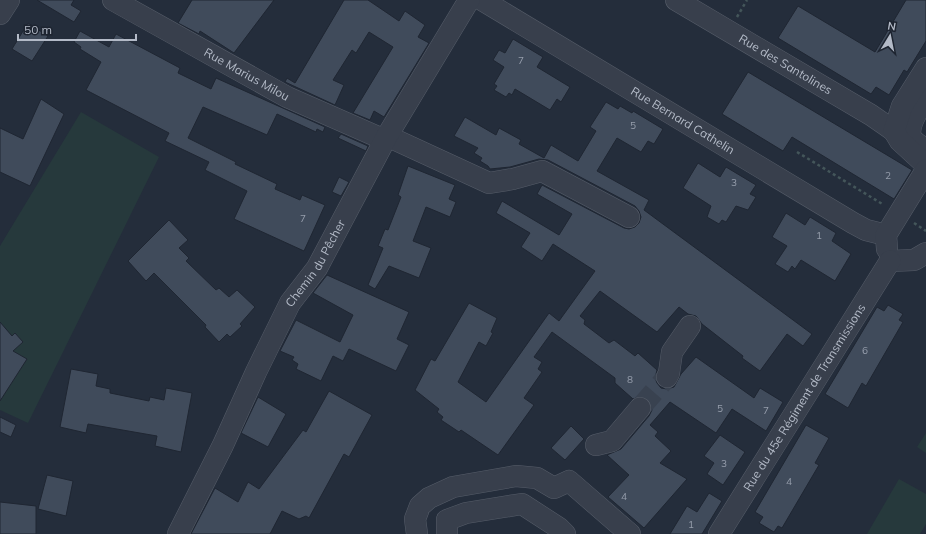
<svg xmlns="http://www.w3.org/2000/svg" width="926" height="534" viewBox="0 0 926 534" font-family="Mulish,sans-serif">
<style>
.green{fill:#26393c}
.building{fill:#404b5b;stroke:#1f2632}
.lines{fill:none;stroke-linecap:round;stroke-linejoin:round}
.minor-tunnel{stroke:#394250;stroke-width:21;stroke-dasharray:21 10;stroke-linecap:butt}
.minor-casing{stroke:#565d69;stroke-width:22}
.path{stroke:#44565a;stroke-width:2.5;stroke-dasharray:3 3;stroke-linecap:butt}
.minor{stroke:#383f4c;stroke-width:21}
.labels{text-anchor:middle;stroke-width:3;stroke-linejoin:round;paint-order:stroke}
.number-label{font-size:10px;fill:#969eac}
.street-label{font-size:12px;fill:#b3bac7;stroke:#1d2430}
</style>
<rect width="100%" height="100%" fill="#242d3b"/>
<path class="green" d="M81,112L159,157L28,423L0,410V246Z
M926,433V453L917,447Z
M899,479L926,494V524L920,534H867Z"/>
<path class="building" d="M37,0H74L71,5L81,11L74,22Z
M192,0H274L234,53L200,31L199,34L178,23Z
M344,0H368L399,21L405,11L425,25L418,37L429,43L384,117L374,111L370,120L353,113L393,47L369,32L356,53L352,50L333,80L344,85L335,105L285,82L287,78L295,83Z
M906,0H926V41L907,72L904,70L889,95L876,87L871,94L778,38L798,6L875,52Z
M28,23L48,36L32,61L12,49Z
M80,31L109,47L116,34L180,68L178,73L211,89L216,78L325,127L323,132L317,129L316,132L277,114L267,135L203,107L188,138L236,162L235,164L277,184L275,189L300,200L302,195L325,205L304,251L234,219L247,191L205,170L209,162L165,141L169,133L86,90L101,62L80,49L81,47L74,42Z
M513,39L543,57L537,67L570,87L561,102L557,99L550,110L515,89L512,95L509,93L506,97L494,90L497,86L494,84L504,67L493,60L499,50L505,53Z
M748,72L912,170L894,199L792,137L783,151L722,114Z
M41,99L64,114L30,186L0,172V128L23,139Z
M606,102L618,109L620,106L632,113L633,111L663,129L654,144L648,141L641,152L617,138L597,171L649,200L644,210L812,334L803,346L787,334L760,371L742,358L743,356L702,324L696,316L688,314L679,307L657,332L600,291L580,316L585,320L584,324L609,343L614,340L635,356L638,353L657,370L655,378L657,383L661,388L667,389L674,387L681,374L696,357L754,398L760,388L783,402L766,431L732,409L716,433L670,402L650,425L658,432L655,436L671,451L660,463L687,479L644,528L608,497L629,475L607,455L621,449L649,416L652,410L651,404L648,399L643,396L633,399L615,383V378L552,332L534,357L542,362L538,369L542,372L524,398L534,405L498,455L461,430L459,432L441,420L443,417L437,412L439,409L415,390L431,359L435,361L469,303L497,318L491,332L493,333L486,346L479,342L458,382L486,402L549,313L559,321L595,271L553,244L542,261L521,247L530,233L496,213L502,201L559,235L572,214L537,194L542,185L624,228L629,229L635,227L639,223L641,217L639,211L635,206L548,160L539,159L510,167L490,169L488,166L480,161L482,158L474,153L478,148L454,136L465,117L496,135L499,128L521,140L519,144L544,158L551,145L578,161L596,131L590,127Z
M341,134L368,146L366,151L338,138Z
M698,163L720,177L726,167L756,185L750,194L756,197L748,210L736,206L726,222L722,220L719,224L707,217L711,206L683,188Z
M408,166L455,185L449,199L456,202L450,217L426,207L413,241L431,248L419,278L389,266L375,289L368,285L383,248L378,246L385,229L388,230L401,197L398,195Z
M339,177L349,182L341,196L332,192Z
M786,213L805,225L810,217L836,233L832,241L851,254L835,281L801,260L795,269L792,266L788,272L775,264L787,246L772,237Z
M169,220L188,240L179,248L189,258L186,261L216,290L219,288L229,297L237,290L255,307L240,324L242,326L230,337L227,334L219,342L205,327L206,325L154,273L146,281L128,261Z
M327,275L409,312L397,339L409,345L396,371L349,349L343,361L333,356L321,381L296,369L298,364L292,360L294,357L280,351L296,320L340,342L353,315L313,293Z
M888,305L903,314L899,320L903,322L866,386L862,383L848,408L825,394L877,307L884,311Z
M0,322L12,336L15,333L23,342L13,351L27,359L0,401Z
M71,369L98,374L96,386L110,389V393L149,401L150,397L164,400L166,388L192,393L181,452L155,446L157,436L88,424L86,433L60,427Z
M329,391L372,415L349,457L344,454L309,518L306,516L299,519L282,511L270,534H191L215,488L238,502L248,482L259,489L303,430L306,432Z
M258,397L286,414L268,447L241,433Z
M0,417L16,425L11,437L0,432Z
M806,425L829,438L815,463L819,465L782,528L778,526L774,532L759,523L763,517L755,512Z
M571,426L584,439L565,460L551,448Z
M720,435L745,452L723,485L707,474L714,463L704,456Z
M47,475L73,481L66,516L38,509Z
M709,493L722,501L702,534H670L687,506L697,512Z
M0,502L36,506V534H0Z"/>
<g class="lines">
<path class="minor-tunnel" d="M640,408L667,377"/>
<defs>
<g id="minor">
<path id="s1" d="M113,0L287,97L385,140"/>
<path id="s2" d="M482,0L853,223L866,230L886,235"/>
<path id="s3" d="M676,0L871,115L894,131"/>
<path d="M0,14L9,0"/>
<path d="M926,98C920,107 907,125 911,137C914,143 921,146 926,149"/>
<path d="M387,136L489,183L513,179L542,171L629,217"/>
<path d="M926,170L925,164L900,141L894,131L902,106L926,68"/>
<path d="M887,249L886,235L926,170"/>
<path d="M890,261L914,260L926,253"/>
<path d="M667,377L669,373L672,352L690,326"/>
<path d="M596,445L612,441L640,408"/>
<path id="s4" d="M178,534L223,445L256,372L290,303L317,268L387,136L469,0"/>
<path d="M417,534L415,519L420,506L429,498L453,487L516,476L537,478L554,488L569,481L630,534"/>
<path d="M447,534V520L466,513L522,504L559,528L565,534"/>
<path id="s5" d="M719,534L890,261"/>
</g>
</defs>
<use href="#minor" class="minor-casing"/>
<path class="path" d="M737,17L747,0
M797,152L884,205
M914,223L926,231"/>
<use href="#minor" class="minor"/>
</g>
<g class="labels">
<g class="number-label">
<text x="521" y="64">7</text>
<text x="633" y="129">5</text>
<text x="888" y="179">2</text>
<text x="734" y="186">3</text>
<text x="303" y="222">7</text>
<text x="819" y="239">1</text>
<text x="865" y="354">6</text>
<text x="630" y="383">8</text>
<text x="720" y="412">5</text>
<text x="766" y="414">7</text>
<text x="724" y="467">3</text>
<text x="789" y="485">4</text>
<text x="624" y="500">4</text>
<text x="691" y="528">1</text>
</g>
<g class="street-label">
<text dy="4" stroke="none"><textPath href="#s3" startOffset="127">Rue des Santolines</textPath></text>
<text dy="4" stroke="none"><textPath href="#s1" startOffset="153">Rue Marius Milou</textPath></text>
<text dy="4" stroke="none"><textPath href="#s2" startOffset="234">Rue Bernard Cathelin</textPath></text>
<text dy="4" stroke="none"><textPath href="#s4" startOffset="304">Chemin du Pêcher</textPath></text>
<text dy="4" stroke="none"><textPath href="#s5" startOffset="161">Rue du 45e Régiment de Transmissions</textPath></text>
</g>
</g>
<g transform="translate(890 36) rotate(10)" stroke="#1d2430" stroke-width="3" paint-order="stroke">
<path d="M0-3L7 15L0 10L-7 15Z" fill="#b3bac7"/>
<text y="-6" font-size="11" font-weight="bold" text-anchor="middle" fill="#b3bac7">N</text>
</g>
<path d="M18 34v6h118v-6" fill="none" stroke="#b3bac7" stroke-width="2"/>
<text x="24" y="34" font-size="12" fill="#b3bac7" stroke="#1d2430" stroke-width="3" paint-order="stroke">50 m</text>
</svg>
